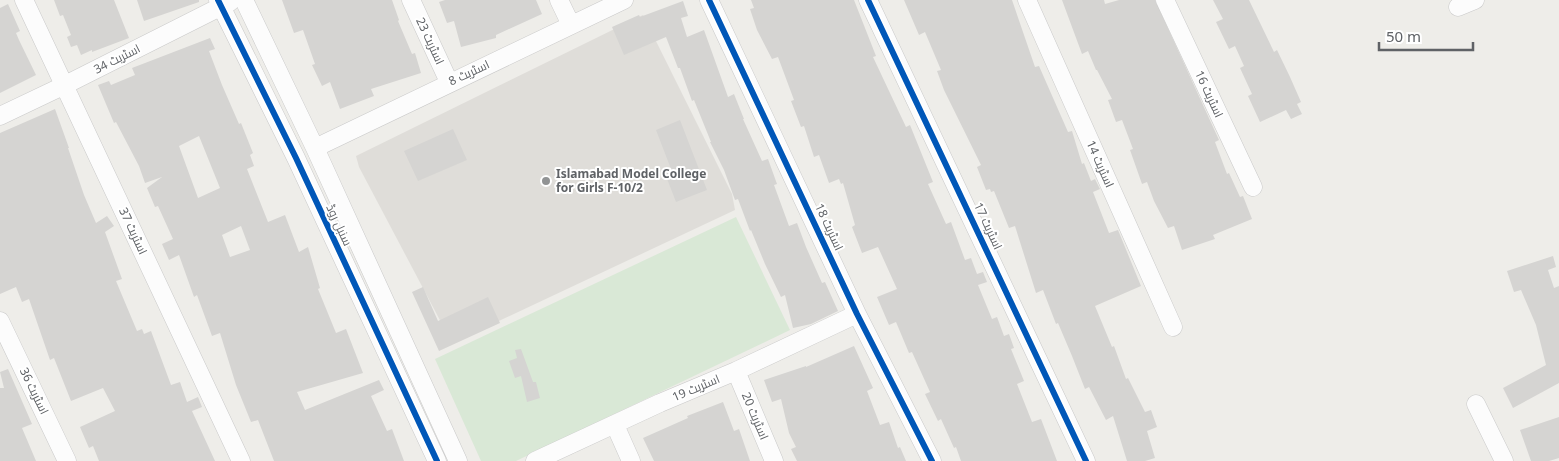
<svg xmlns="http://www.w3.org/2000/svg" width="1559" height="461" viewBox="0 0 1559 461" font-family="'Noto Sans',Cairo,sans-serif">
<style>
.education{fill:#dfddd9}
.green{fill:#d9e8d6}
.building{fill:#d5d4d2;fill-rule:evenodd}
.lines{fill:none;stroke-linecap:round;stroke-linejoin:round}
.minor-casing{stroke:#c9c9c9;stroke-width:19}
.minor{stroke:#fcfcfc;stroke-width:18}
.cycleway-casing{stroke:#fff;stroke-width:9}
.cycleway{stroke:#0057b8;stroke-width:6}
.poi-dot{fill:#919394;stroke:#fff;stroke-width:2}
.labels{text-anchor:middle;stroke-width:4;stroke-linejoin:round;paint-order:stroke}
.street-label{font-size:12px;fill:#5f6266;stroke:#fff}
.poi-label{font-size:12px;font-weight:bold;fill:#5f6266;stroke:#fff;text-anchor:start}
</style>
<rect width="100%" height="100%" fill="#eeede9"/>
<path class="education" d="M643,15L732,194L735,210L452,343L359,167L356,156Z"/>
<path class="green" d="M736,217L790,330L516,461H481L435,359Z"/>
<path class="building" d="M54,0H114L129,38L92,52V50L81,55L77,45L71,47L67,37L71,35L63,15L60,16Z
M137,0H199V2L144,21Z
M282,0H392L399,20L398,21L412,54L415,53L421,73L371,89L374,96L340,109L330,82L322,86L312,65L315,64L303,30L294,33Z
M445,0H536L542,14L496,35V38L461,47L454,21L447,23L439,2Z
M751,0H854L876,56L873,57L906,127L910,125L933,182L928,184L946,224L951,222L965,260L971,258L977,274L983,272L987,282L978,285L992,319L997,317L1004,336L1009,334L1014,348L1011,349L1024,381L1017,384L1032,422L1041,419L1057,461H961L956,447L954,448L941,419L938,421L925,394L930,392L912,352L909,353L896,322L889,325L877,297L897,289L878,247L862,253L852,227L855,225L843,183L841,184L839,179L829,183L819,155L814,157L804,126L801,127L791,101L794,100L778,57L772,59L757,30L750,9L754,8Z
M904,0H1012L1035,67L1039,66L1068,132L1072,131L1082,164L1084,163L1091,181L1095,179L1100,189L1093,192L1109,233L1118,230L1141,286L1095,306L1112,347L1114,346L1126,379L1128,378L1145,412L1151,410L1157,427L1147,431L1155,458L1145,461H1127L1113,416L1106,420L1089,387L1085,389L1072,356L1058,323L1056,324L1043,290L1036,293L1015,226L1009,228L994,191L991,192L990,189L986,190L977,167L981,165L944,90L937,71L941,70L925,32L919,35Z
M1062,0H1104L1105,4L1119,0H1155L1219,140L1215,142L1227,174L1229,173L1240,197L1243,196L1252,219L1213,235L1215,239L1182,250L1174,226L1168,228L1154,201L1147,182L1142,184L1130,150L1133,149L1122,120L1116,122L1108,100L1112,99L1097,70H1096L1088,51L1082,54Z
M1213,0H1249L1274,52L1277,50L1290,77L1301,102L1297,104L1302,114L1291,119L1286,110L1260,122L1248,96L1252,94L1240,68L1244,66L1235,46L1229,49L1216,22L1223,19Z
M683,1L688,16L681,18L687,37L704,30L728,97L734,94L744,119H743L762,161L768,159L777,184L774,185L789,226L797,223L806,247L822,283L825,282L838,311L811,324L793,328L785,295L781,297L765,264L751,230L750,231L738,199L735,200L724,170L710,142H711L694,100L692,101L680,68H678L666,37L624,55L612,27L639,15L640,17Z
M8,4L20,31L16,33L19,40L36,75L0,93V8Z
M210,38L215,49L209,51L222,85L239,124L241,123L253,153L250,155L254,166L247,169L268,222L285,215L299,252L308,247L320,288L318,289L336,333L346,329L363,373L297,392L305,410L379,380L384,390L371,396L387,431L392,429L404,461H274L258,420L251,422L236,385L220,333L212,336L197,295L194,297L179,255L169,260L162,244L173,239L158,206L155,207L147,188L162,177L145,183L139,166L116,122L114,123L98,85L109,81L111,85L135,75L132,68ZM199,136L220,188L198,198L179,146ZM241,226L250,250L230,257L222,235Z
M55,109L69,148H68L84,195L96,223L107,216L114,226L105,232L122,279L116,281L137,331L142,329L144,334L151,331L171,385L180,382L187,402L198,397L202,407L192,411L215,461H99L93,446L89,448L80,427L115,411L103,388L71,401L54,358L50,360L29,299L22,302L16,287L0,294V133Z
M680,120L707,190L676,202L664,171L671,169L656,130Z
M453,129L467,160L418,181L404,151Z
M1553,256L1556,267L1548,270L1554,288L1559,286V383L1513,408L1503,388L1546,365L1536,325L1521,290L1514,292L1507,271Z
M423,287L438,321L488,297L500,323L439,351L412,292Z
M854,346L873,388L867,391L880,425L889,422L898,448L900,447L906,461H797L791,449L796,447L789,433L781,399L772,402L764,380L806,366V367Z
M521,349L533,382H536L540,398L527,402L521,376L515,378L509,361L517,358L515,350Z
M8,369L32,424L22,428L36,461H0V388H4L0,372Z
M723,402L734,431L739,429L750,461H654L643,438L688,418L687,416Z
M1559,417V458L1549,461H1531L1520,430Z"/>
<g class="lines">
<defs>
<path id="minor" d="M24,0L241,461
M218,0L296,158L437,461
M244,0L315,148L458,461
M411,0L449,82
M559,0L571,25
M709,0L857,314L932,461
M868,0L1086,461
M1027,0L1173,327
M1165,0L1253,187
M1458,7L1475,0
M0,116L65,85L230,2
M315,148L624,0
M0,321L67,461
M736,371L774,461
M1476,404L1504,461
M615,425L631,461
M535,461L660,403L736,371L857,314"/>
</defs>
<use href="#minor" class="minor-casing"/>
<use href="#minor" class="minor"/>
<defs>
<path id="cycleway" d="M218,0L296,158L437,461
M709,0L857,314L932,461
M868,0L1086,461"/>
</defs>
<use href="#cycleway" class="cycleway-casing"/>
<use href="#cycleway" class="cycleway"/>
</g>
<circle class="poi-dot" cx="546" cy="181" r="5"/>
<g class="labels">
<g class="street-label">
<text transform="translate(430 41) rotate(65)" y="4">اسٹریٹ 23</text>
<text transform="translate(117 59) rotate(-27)" y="4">اسٹریٹ 34</text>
<text transform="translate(469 73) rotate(-25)" y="4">اسٹریٹ 8</text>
<text transform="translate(1209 94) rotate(65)" y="4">اسٹریٹ 16</text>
<text transform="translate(1100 164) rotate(66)" y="4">اسٹریٹ 14</text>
<text transform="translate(339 225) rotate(65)" y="4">سنبل روڈ</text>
<text transform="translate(988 226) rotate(65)" y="4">اسٹریٹ 17</text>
<text transform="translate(829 227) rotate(65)" y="4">اسٹریٹ 18</text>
<text transform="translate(133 231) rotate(65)" y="4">اسٹریٹ 37</text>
<text transform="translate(696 388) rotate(-23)" y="4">اسٹریٹ 19</text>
<text transform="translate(34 391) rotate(64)" y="4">اسٹریٹ 36</text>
<text transform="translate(755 416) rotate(67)" y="4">اسٹریٹ 20</text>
</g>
<g class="poi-label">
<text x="556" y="178">Islamabad Model College<tspan x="556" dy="14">for Girls F-10/2</tspan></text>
</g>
</g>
<path d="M1379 42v8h94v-8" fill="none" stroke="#5f6266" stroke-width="2.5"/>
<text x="1386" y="42" font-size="15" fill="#5f6266" stroke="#ffffff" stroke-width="4" paint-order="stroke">50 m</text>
</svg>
